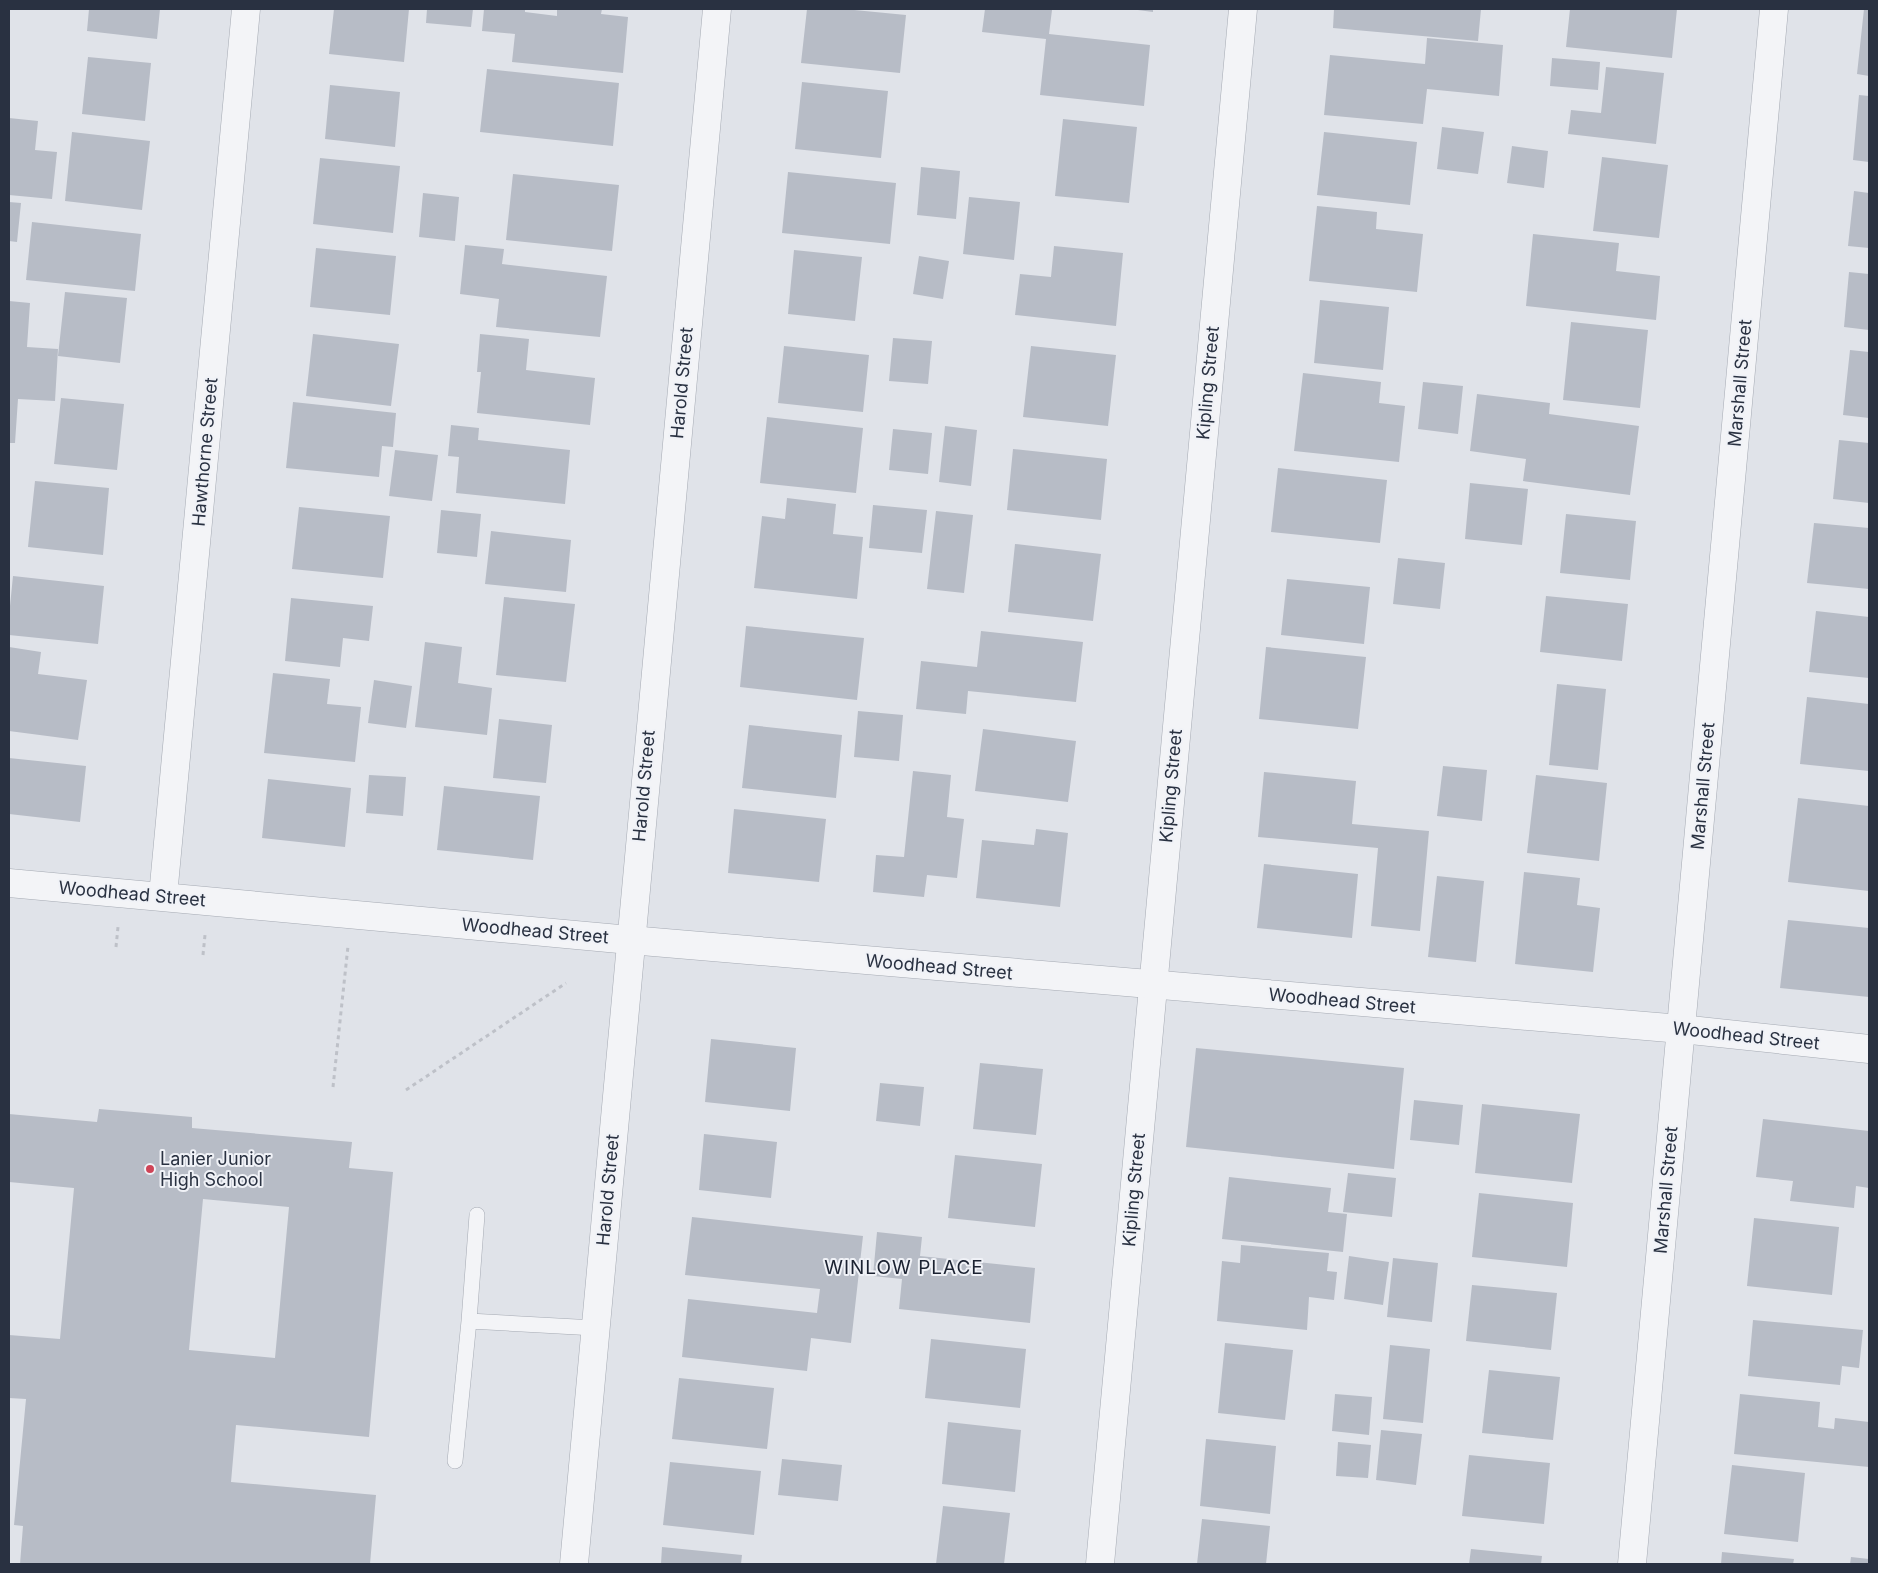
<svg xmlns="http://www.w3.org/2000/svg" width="1878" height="1573" viewBox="0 0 1878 1573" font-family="Inter,sans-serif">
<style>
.building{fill:#b7bcc6;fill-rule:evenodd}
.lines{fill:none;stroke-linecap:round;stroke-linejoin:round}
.service-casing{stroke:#a5aab3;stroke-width:16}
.minor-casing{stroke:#a5aab3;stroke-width:29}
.tertiary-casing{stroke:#a5aab3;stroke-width:29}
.path{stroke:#bec1c8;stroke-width:3;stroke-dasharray:4 4;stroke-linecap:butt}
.service{stroke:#f3f4f7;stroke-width:15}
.minor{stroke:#f3f4f7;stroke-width:28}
.tertiary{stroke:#f3f4f7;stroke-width:28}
.poi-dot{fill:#cf4457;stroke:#f0f2f7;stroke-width:2}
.labels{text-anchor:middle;stroke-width:4;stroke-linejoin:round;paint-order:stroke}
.street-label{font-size:18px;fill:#293141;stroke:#f0f2f7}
.poi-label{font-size:18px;fill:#293141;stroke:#f0f2f7;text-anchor:start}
.neighbourhood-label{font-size:19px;letter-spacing:1px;fill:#1b2231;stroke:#f0f2f7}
</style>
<rect width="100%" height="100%" fill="#e0e3e9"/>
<path class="building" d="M89,9H160L157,39L87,31Z
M334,9H409L404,62L329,54Z
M427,9H473L471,27L426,23Z
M484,9H525V12L557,16V9H602L601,14L628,17L623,73L512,62L515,34L482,31Z
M807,9H844L906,15L900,73L801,63Z
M985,9L1052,10L1049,34L1150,45L1144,106L1040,95L1046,39L982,32Z
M1130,9H1153V12Z
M1334,9H1481L1478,41L1333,28Z
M1570,9H1677L1672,58L1566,47Z
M1864,9H1869V76L1857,74Z
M1427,38L1503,45L1499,96L1427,89L1423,124L1324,115L1330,55L1425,64Z
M88,57L151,63L145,121L82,114Z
M1552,58L1600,62L1598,90L1550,86Z
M1606,67L1664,73L1656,144L1568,134L1571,110L1601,113Z
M487,69L619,83L613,146L480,132Z
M802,82L888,91L881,158L795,149Z
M330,85L400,92L395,147L325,139Z
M1859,95L1869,96V162L1853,160Z
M9,118L38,121L35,150L57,152L52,199L9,195Z
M1063,119L1137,127L1129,203L1055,196Z
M1442,127L1484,132L1478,174L1437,169Z
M72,132L150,141L142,210L65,201Z
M1324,132L1417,142L1410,205L1317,195Z
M1512,146L1548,151L1544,188L1507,183Z
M1602,157L1668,165L1659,238L1593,231Z
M320,158L400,166L393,233L313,224Z
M921,167L960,171L956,219L917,215Z
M788,172L896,183L890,244L782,233Z
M513,174L619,185L612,251L506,240Z
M1854,191L1869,193V248L1848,246Z
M423,193L459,197L455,241L419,237Z
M969,197L1020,202L1014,260L963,254Z
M9,202L21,203L17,242L9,241Z
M1317,206L1377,212L1376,229L1423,234L1417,292L1309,281Z
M32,222L141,234L135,291L26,280Z
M1533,234L1619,243L1616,271L1660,276L1656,320L1526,306Z
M465,245L504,249L502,264L607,276L600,337L496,327L499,299L460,294Z
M1054,246L1123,253L1116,326L1015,315L1020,274L1051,277Z
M316,248L396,256L390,315L310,307Z
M794,250L862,257L855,321L788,314Z
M919,256L949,261L943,299L913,294Z
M1849,272L1869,274V330L1844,327Z
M65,292L127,298L120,363L58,356Z
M1320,300L1389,307L1383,370L1314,363Z
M9,301L30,303L27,347L58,349L55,401L18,399L15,443H9Z
M1571,322L1648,330L1640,408L1563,400Z
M313,334L399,344L391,406L306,396Z
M480,334L529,339L526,370L595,378L590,425L477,413L481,372H477Z
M893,338L932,341L928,384L889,381Z
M784,346L869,355L863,412L778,403Z
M1031,346L1116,355L1108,426L1023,417Z
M1850,350L1869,352V418L1843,415Z
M1303,373L1381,382L1379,403L1405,406L1399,462L1294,451Z
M1423,382L1463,386L1458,434L1418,429Z
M1477,394L1550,403L1549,414L1639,426L1630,495L1523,481L1526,459L1470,451Z
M61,398L124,404L117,470L54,464Z
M293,402L396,413L393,447L382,446L379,477L286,468Z
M767,417L863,428L856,493L760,483Z
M451,425L479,428L478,440L570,450L565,504L456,493L459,457L448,456Z
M945,426L977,430L971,486L939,482Z
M893,429L932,433L928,474L889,470Z
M1839,440L1869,443V503L1833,499Z
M1013,449L1107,459L1101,520L1007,510Z
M395,450L438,455L432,501L389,496Z
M1278,468L1387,480L1380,543L1271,532Z
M35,481L109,488L103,555L28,547Z
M1470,483L1528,489L1522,545L1465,539Z
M787,498L836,504L833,534L863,537L857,599L754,588L762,516L785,519Z
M873,505L927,510L922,553L869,548Z
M299,507L390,516L383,578L292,569Z
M441,510L481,514L477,557L437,553Z
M936,511L973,515L964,593L927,589Z
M1566,514L1636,521L1630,580L1560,573Z
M1814,523L1869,528V589L1807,583Z
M491,531L571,540L566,592L485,584Z
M1015,544L1101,554L1093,621L1008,612Z
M1398,558L1445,563L1440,609L1393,604Z
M13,576L104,586L98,644L9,635V606H10Z
M1287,579L1370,587L1364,644L1281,635Z
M1546,596L1628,604L1622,661L1540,652Z
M504,597L575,604L566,682L496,675Z
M291,598L373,606L369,641L343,638L340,667L285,661Z
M1816,611L1869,617V678L1809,672Z
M746,626L864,638L857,700L740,687Z
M981,631L1083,642L1076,702L968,691L966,714L916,709L921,661L977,667Z
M425,642L462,647L458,683L492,688L487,735L415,727Z
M9,647L41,652L38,674L87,680L78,740L9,731Z
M1266,647L1366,657L1358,729L1259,719Z
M273,673L330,679L327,704L361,707L355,762L264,753Z
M374,680L412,686L406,728L368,723Z
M1557,684L1606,689L1598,770L1549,765Z
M1807,697L1869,704V771L1800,764Z
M858,711L903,715L899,761L854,757Z
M499,719L552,725L546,783L493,778Z
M749,725L842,735L836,798L742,788Z
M983,729L1076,741L1068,802L975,791Z
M9,758L86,766L80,822L9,814Z
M1443,766L1487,770L1482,821L1437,816Z
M913,771L951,775L947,817L964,819L957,878L927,875L924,897L873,892L876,855L904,857Z
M1264,772L1356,781L1352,824L1429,831L1420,931L1371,926L1378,848L1258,837Z
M369,775L406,777L403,816L366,813Z
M1536,775L1607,783L1599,861L1527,853Z
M268,779L351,788L345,847L262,838Z
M444,786L540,796L533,860L437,850Z
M1798,798L1869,806V891L1788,882Z
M734,809L826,819L819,882L728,873Z
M1036,829L1068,833L1060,907L976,898L982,840L1034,845Z
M1264,864L1358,874L1352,938L1257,928Z
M1524,872L1580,878L1577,905L1600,908L1593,972L1515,964Z
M1437,876L1484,881L1476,962L1428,957Z
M1788,920L1869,928V997L1780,988Z
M711,1039L796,1048L790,1111L705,1102Z
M1196,1048L1404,1068L1394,1169L1186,1147Z
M980,1063L1043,1069L1036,1135L973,1129Z
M880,1083L924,1087L920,1126L876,1121Z
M1414,1100L1463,1105L1459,1145L1410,1140Z
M1482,1104L1580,1114L1572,1183L1475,1173Z
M99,1109L192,1117V1128L352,1142L349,1168L393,1172L369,1437L236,1425L231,1482L376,1495L370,1564H20L23,1526L14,1525L26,1399L9,1398V1335L60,1339L74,1188L9,1182V1114L97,1122ZM203,1199L289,1207L275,1358L189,1350Z
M1763,1119L1869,1131V1188L1856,1186L1854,1208L1790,1201L1793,1181L1756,1177Z
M704,1134L777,1142L771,1198L699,1190Z
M955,1155L1042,1164L1035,1227L948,1218Z
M1348,1173L1396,1178L1392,1217L1343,1212Z
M1229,1177L1331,1188L1328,1212L1347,1214L1343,1252L1222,1239Z
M1479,1193L1573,1203L1567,1267L1472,1257Z
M692,1217L863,1236L851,1343L811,1338L807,1371L682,1357L688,1299L817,1313L820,1289L685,1275Z
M1754,1218L1839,1227L1832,1295L1747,1286Z
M877,1232L922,1237L920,1256L1035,1268L1030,1323L899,1309L902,1279L873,1276Z
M1241,1245L1329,1253L1327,1271L1337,1272L1334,1300L1309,1297L1307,1330L1217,1321L1222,1261L1240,1263Z
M1349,1256L1389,1262L1383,1305L1344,1299Z
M1393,1258L1438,1263L1432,1322L1387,1317Z
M1472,1285L1557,1293L1551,1350L1466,1341Z
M1753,1320L1863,1330L1859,1368L1842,1366L1840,1385L1748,1376Z
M931,1339L1026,1349L1020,1408L925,1398Z
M1225,1343L1293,1350L1285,1420L1218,1413Z
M1390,1345L1430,1349L1423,1423L1383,1419Z
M1489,1370L1560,1377L1553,1440L1482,1433Z
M679,1378L774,1388L767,1449L672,1439Z
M1335,1394L1372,1397L1369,1435L1332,1431Z
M1740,1394L1820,1402L1818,1427L1834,1429L1835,1418L1869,1422V1467L1734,1454Z
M948,1422L1021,1430L1015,1492L942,1484Z
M1381,1430L1422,1434L1416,1485L1376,1480Z
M1206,1439L1276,1446L1270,1514L1200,1506Z
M1338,1442L1371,1445L1368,1478L1336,1476Z
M1469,1455L1550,1463L1544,1524L1462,1516Z
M782,1459L842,1465L838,1501L778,1495Z
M670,1462L761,1471L754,1535L663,1525Z
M1732,1465L1805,1473L1798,1542L1724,1534Z
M943,1506L1010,1513L1004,1564H936Z
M1202,1519L1270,1526L1266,1564H1197Z
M662,1547L742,1555L741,1564H661Z
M1471,1549L1542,1556L1541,1564H1469Z
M1722,1552L1794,1559L1793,1564H1721Z
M1851,1557L1869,1559V1564H1850Z"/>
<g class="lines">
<defs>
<path id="service" d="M477,1215L469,1321L595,1328
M455,1461L469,1321"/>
<path id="minor" d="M163,896L246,9
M574,1564L717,9
M1100,1564L1243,9
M1632,1564L1774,9"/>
<path id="tertiary" d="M9,883L630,940L1681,1029L1869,1049"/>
</defs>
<use href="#service" class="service-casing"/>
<use href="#minor" class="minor-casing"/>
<use href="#tertiary" class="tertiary-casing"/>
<path class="path" d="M116,947L118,927
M203,955L205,935
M333,1087L348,946
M406,1090L566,983"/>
<use href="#service" class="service"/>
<use href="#minor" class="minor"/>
<use href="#tertiary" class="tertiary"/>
</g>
<circle class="poi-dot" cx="150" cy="1169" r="5"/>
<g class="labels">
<g class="street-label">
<text transform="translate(682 383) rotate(-85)" y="6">Harold Street</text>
<text transform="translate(1208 383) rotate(-85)" y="6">Kipling Street</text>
<text transform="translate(1740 383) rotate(-85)" y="6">Marshall Street</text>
<text transform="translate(205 452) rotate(-85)" y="6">Hawthorne Street</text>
<text transform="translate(644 786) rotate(-85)" y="6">Harold Street</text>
<text transform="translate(1171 786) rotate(-85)" y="6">Kipling Street</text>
<text transform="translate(1703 786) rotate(-85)" y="6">Marshall Street</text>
<text transform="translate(132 894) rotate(5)" y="6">Woodhead Street</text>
<text transform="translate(535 931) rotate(5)" y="6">Woodhead Street</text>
<text transform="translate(939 967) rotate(5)" y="6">Woodhead Street</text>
<text transform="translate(1342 1001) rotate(5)" y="6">Woodhead Street</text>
<text transform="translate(1746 1036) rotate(6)" y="6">Woodhead Street</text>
<text transform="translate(608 1190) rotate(-85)" y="6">Harold Street</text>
<text transform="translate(1134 1190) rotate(-85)" y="6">Kipling Street</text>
<text transform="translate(1666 1190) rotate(-85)" y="6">Marshall Street</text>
</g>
<g class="poi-label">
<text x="160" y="1165">Lanier Junior<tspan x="160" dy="21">High School</tspan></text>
</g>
<g class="neighbourhood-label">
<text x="904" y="1274">WINLOW PLACE</text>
</g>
</g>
<rect width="1878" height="1573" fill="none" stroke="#293141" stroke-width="20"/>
</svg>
